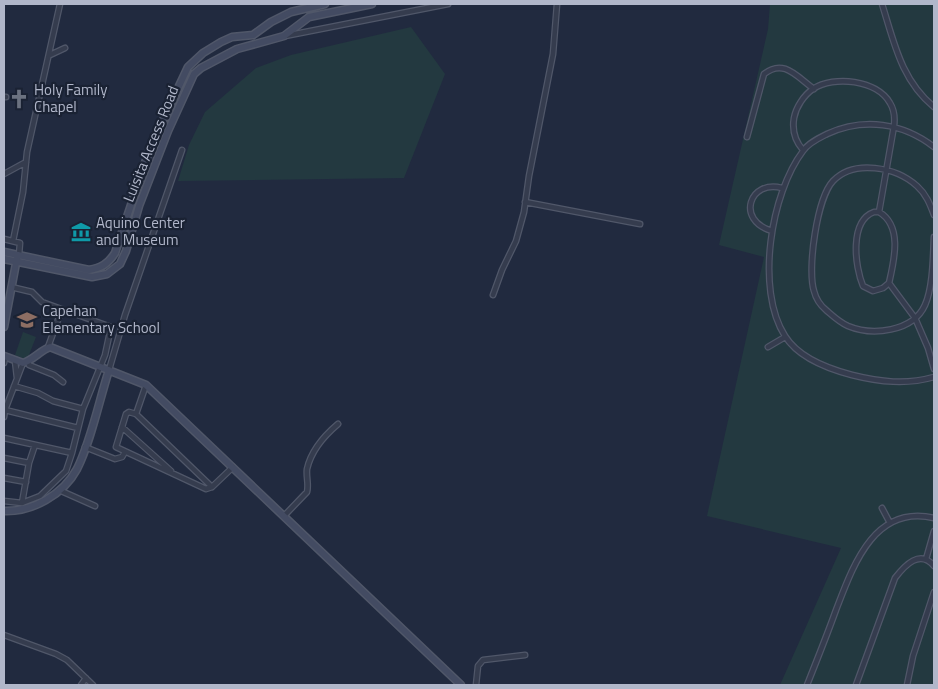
<svg xmlns="http://www.w3.org/2000/svg" width="938" height="689" viewBox="0 0 938 689" font-family="'Titillium Web',sans-serif">
<style>
.green{fill:#233940}
.lines{fill:none;stroke-linecap:round;stroke-linejoin:round}
.street-casing{stroke:#505769;stroke-width:7}
.secondary-casing{stroke:#505769;stroke-width:9}
.street{stroke:#353c4e;stroke-width:4.5}
.secondary{stroke:#434b62;stroke-width:6}
.labels{text-anchor:middle;stroke-width:4.5;stroke-linejoin:round;paint-order:stroke}
.poi-label{font-size:15px;fill:#b1b7ca;stroke:#1a2233;text-anchor:start}
.street-label{font-size:15px;fill:#b1b7ca;stroke:#1a2233}
</style>
<rect width="100%" height="100%" fill="#212a3f"/>
<path class="green" d="M770,4H934V685H780L841,548L707,516L764,257L719,245L768,29Z
M411,27L445,74L404,178L178,181L189,145L205,112L256,68L291,55Z
M23,332L36,337L27,360L15,355Z"/>
<g class="lines">
<defs>
<path id="street" d="M882,4C894,42 901,80 934,107
M285,36L448,4
M50,55L65,48
M4,97H6
M747,137L764,74C784,58 797,77 814,89
M934,147C903,123 864,117 827,134C819,138 808,143 803,151C771,193 755,289 785,336C798,357 829,369 852,375C880,382 906,385 934,377
M803,150C795,141 792,130 794,118C796,107 804,95 813,89C834,75 877,80 890,103C895,111 895,118 894,126L879,212
M4,174L26,162
M525,202L640,224
M874,212H879C903,226 894,261 889,283L883,288L873,291L863,286C855,267 849,221 874,212Z
M934,215C930,204 926,194 917,186C896,167 854,159 833,181C817,198 807,269 814,291C816,299 820,305 826,310C833,316 839,322 848,326C872,336 913,332 925,305C933,287 933,257 934,237
M772,231C735,220 750,179 782,188
M4,239L20,243L19,255
M13,241L23,192L27,152L60,4
M889,283L915,318L928,348L934,369
M11,287L32,292L42,302L111,327L105,355L83,409L72,453
M493,295L502,270L516,241L524,212L529,176L553,54L557,4
M48,347L62,309
M768,347L785,337
M15,361L17,378
M28,361L29,365L54,375L63,382
M4,363L5,357
M109,370L125,315L182,150
M14,386L38,393L53,401L83,409
M5,410L23,363
M136,414L146,385
M4,417L5,410L78,428
M122,427L171,471
M4,438L72,453L66,471L40,496L22,503L4,501
M85,447L115,459L122,457L125,452
M4,458L29,463
M4,478L26,482
M212,487L136,414L129,412L126,414L116,447L118,448L206,489L212,487L233,467
M59,490L95,506
M22,503L29,463L35,445
M882,508L890,523
M284,516L307,492C309,484 306,477 307,469C311,451 325,435 338,424
M926,559L934,531
M4,635L56,654L67,660L93,685
M81,685L86,678
M476,685L478,666L483,660L525,655
M807,685C817,660 827,635 836,610C853,566 874,504 934,518
M856,685L895,578C905,565 920,549 934,566
M907,685L913,656L934,592"/>
<path id="secondary" d="M4,252L89,270C101,268 108,264 115,253L150,148L188,67L203,53L221,42L232,37L253,35L271,22L291,12L325,4
M4,259L92,277L107,274L120,264L126,251L139,206L168,131L194,74L201,68L237,49L284,36L309,17L372,4
M4,327L17,258
M4,356L23,363C33,360 41,350 50,347L146,385L461,685
M4,511C32,512 63,495 77,469C91,441 99,401 109,370"/>
</defs>
<use href="#street" class="street-casing"/>
<use href="#secondary" class="secondary-casing"/>
<use href="#street" class="street"/>
<use href="#secondary" class="secondary"/>
</g>
<defs>
<symbol id="church-bare" viewBox="-9 -9 18 18"><path d="M-1.2-6h2.4v3.5h3.3v2.4h-3.3V6h-2.4V-.1h-3.3v-2.4h3.3Z" fill="#6b7280" stroke="#1a2233" stroke-width="2.5" paint-order="stroke"/></symbol>
<symbol id="museum-bare" viewBox="-9 -9 18 18"><path d="M0-6L6-3V-2H-6V-3ZM-5-1h2V3h-2ZM-1-1h2V3h-2ZM3-1h2V3H3ZM-6 4H6V6H-6Z" fill="#0f9aa8" stroke="#1a2233" stroke-width="2.5" paint-order="stroke"/></symbol>
<symbol id="school-bare" viewBox="-9 -9 18 18"><path d="M0-5L7-2L0 1L-7-2ZM-4 1L0 2.5L4 1V4Q0 6-4 4Z" fill="#8d6e63" stroke="#1a2233" stroke-width="2.5" paint-order="stroke"/></symbol>
</defs>
<g fill-rule="evenodd">
<use href="#church-bare" x="5" y="85" width="28" height="28"/>
<use href="#museum-bare" x="67" y="218" width="28" height="28"/>
<use href="#school-bare" x="13" y="306" width="28" height="28"/>
</g>
<g class="labels">
<g class="poi-label">
<text x="34" y="95">Holy Family<tspan x="34" dy="17">Chapel</tspan></text>
<text x="96" y="228">Aquino Center<tspan x="96" dy="17">and Museum</tspan></text>
<text x="42" y="316">Capehan<tspan x="42" dy="17">Elementary School</tspan></text>
</g>
<g class="street-label">
<text transform="translate(151 144) rotate(-68)" y="5">Luisita Access Road</text>
</g>
</g>
<rect width="938" height="689" fill="none" stroke="#b1b7ca" stroke-width="10"/>
</svg>
